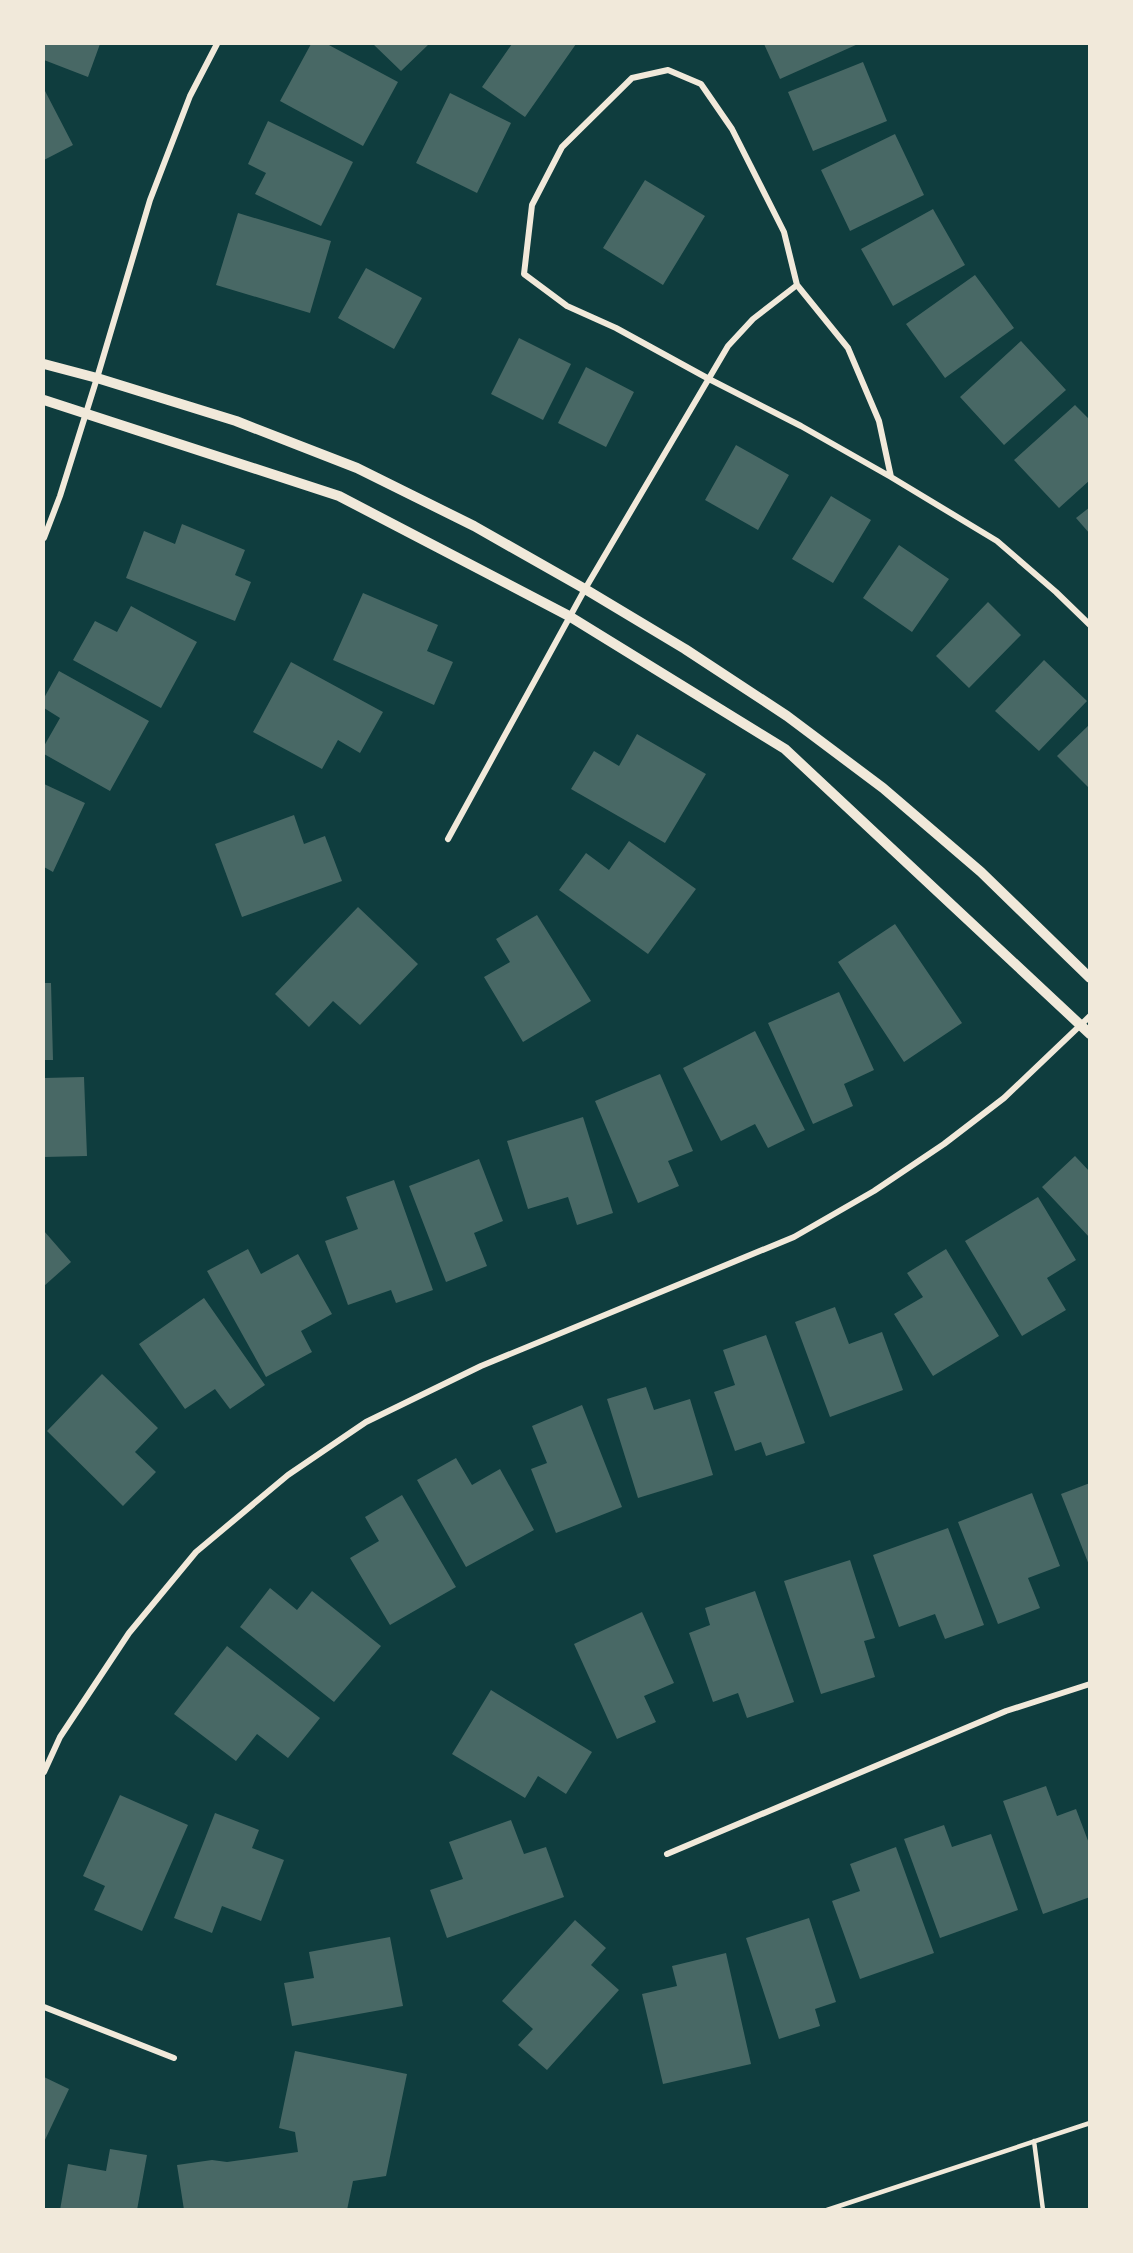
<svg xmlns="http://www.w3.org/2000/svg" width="1133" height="2253" viewBox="0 0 1133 2253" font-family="'Titillium Web',sans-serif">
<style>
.building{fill:#486865}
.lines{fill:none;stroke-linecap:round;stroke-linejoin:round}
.service{stroke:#f1e9da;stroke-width:4.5}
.minor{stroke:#f1e9da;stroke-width:6}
.tertiary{stroke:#f1e9da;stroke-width:10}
</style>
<rect width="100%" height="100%" fill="#0f3d3e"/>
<path class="building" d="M44,44H100L88,77L44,60Z
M311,44H327L398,82L363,146L280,101Z
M373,44H429L401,71Z
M512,44H576L525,117L482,87Z
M764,44H858L780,79Z
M863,62L887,121L813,151L788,92Z
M44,89L73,145L44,160Z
M450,93L511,123L477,193L416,163Z
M268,121L353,162L321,226L255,194L266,173L248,164Z
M895,134L924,195L850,231L821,170Z
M645,180L705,216L663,285L603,248Z
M933,209L965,265L893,306L861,249Z
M238,213L331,241L310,313L216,285Z
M366,268L422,298L394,349L338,318Z
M975,275L1014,328L945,378L906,324Z
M519,338L571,364L543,420L491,394Z
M1021,341L1066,390L1004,445L960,397Z
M586,367L634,392L606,447L558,423Z
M1075,405L1090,420V480L1059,508L1014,460Z
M736,445L789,475L758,530L705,500Z
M831,496L871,520L833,583L792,559Z
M1090,507V534L1076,518Z
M182,524L245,550L235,575L251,582L235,621L126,578L144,531L175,544Z
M899,545L949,579L912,632L863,598Z
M363,593L438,625L427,651L453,662L434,705L333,660Z
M988,602L1021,635L969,688L936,656Z
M131,606L197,642L161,708L73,660L95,621L117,632Z
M1044,660L1087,701L1039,751L995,711Z
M291,662L383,712L360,753L338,740L322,769L253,732Z
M59,671L149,721L110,791L44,754V746L60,718L44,708V698Z
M1090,724V789L1057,756Z
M637,734L706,774L665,843L571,789L594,751L619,766Z
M44,784L85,803L53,872L44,867Z
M294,815L304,844L325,836L342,881L242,917L215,844Z
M629,841L696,889L648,954L559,890L586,853L609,870Z
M358,907L418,964L360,1025L333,1001L309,1027L275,994Z
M537,915L591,1001L523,1042L484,977L510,962L496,939Z
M895,924L962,1023L904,1062L838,962Z
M44,983H51L53,1060H44Z
M839,992L874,1070L844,1084L853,1106L813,1124L768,1023Z
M755,1031L805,1130L768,1148L755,1124L721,1141L683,1068Z
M660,1074L693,1151L668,1161L679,1186L638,1203L595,1101Z
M84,1077L87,1156L44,1157V1078Z
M583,1117L613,1213L577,1225L568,1197L528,1209L507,1141Z
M1075,1156L1090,1172V1238L1042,1187Z
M479,1159L503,1221L474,1233L487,1266L446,1282L409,1186Z
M394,1180L433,1290L396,1303L391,1290L348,1305L325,1241L358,1229L346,1197Z
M1038,1197L1076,1260L1047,1278L1066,1310L1022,1336L965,1241Z
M44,1231L71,1262L44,1286Z
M248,1249L261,1274L298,1254L332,1314L301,1331L312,1352L266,1377L207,1271Z
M946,1249L999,1336L933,1376L894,1314L923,1297L907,1273Z
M204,1298L265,1385L230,1409L215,1389L185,1409L139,1344Z
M835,1307L849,1344L882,1332L903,1390L830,1417L795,1322Z
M766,1335L805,1443L766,1456L761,1442L735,1451L714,1392L735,1385L723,1350Z
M102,1374L158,1428L135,1452L156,1472L123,1506L47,1431Z
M646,1387L654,1410L690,1399L713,1475L638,1498L607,1399Z
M582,1405L622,1507L556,1533L531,1469L547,1463L532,1426Z
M456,1458L472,1485L500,1469L534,1530L466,1567L417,1480Z
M1090,1483V1565H1089L1061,1494Z
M1032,1493L1060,1566L1028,1578L1040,1608L998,1624L958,1522Z
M402,1495L456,1587L390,1625L350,1558L379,1541L365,1517Z
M948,1528L984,1625L945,1639L935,1614L899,1627L873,1555Z
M850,1560L875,1638L864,1641L875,1677L821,1694L784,1581Z
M270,1588L297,1610L312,1591L381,1646L334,1702L240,1627Z
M755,1591L794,1702L747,1718L738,1693L713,1702L689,1633L710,1625L705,1608Z
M642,1612L674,1683L644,1696L656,1722L617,1739L574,1644Z
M227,1646L320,1718L288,1758L257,1734L236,1761L174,1714Z
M491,1690L592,1752L566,1794L538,1776L525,1798L452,1754Z
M1046,1786L1057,1816L1076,1809L1090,1846V1897L1043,1914L1003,1801Z
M120,1795L188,1825L142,1931L94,1910L105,1886L83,1876Z
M215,1813L259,1830L252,1848L284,1860L261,1921L222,1906L212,1933L174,1918Z
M511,1820L524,1854L546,1847L564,1897L447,1938L430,1890L463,1879L449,1842Z
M944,1825L952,1847L991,1834L1018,1910L940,1938L904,1839Z
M896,1847L934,1953L860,1979L832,1901L860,1891L850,1864Z
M809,1918L836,2002L815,2009L820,2026L779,2039L746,1938Z
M575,1920L606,1948L591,1965L619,1990L547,2070L518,2045L533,2029L502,2001Z
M390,1937L403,2006L292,2026L284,1983L314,1978L309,1952Z
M726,1953L751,2064L663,2084L642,1994L677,1986L672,1966Z
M295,2051L407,2074L386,2176L353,2181L347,2210H184L177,2165L212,2160L227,2162L298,2152L295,2132L279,2128Z
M44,2077L69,2089L44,2142Z
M110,2149L147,2155L137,2210H60L68,2164L106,2171Z"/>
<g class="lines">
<path class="service" d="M1034,2141L1043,2210
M827,2210L1090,2123"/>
<path class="minor" d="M668,70L701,84L732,129L784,232L797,285L848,348L879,421L891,477L801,426L709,379L616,328L567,306L524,274L532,205L562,147L632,78Z
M891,477L997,541L1056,592L1090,625
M44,538L60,496L97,378L150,200L190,96L217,44
M448,839L585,589L728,346L753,319L797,285
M44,1772L60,1737L129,1633L196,1552L288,1475L366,1422L481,1366L794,1237L874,1191L944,1144L1004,1098L1090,1016
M667,1854L1006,1711L1090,1684
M44,2007L174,2058"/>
<path class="tertiary" d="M44,364L97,378L236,421L357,468L474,526L585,589L685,649L787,716L883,788L981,872L1090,978
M44,400L339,496L569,616L785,749L1090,1034"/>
</g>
<rect width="1133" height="2253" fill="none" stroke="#f1e9da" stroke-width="90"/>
</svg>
